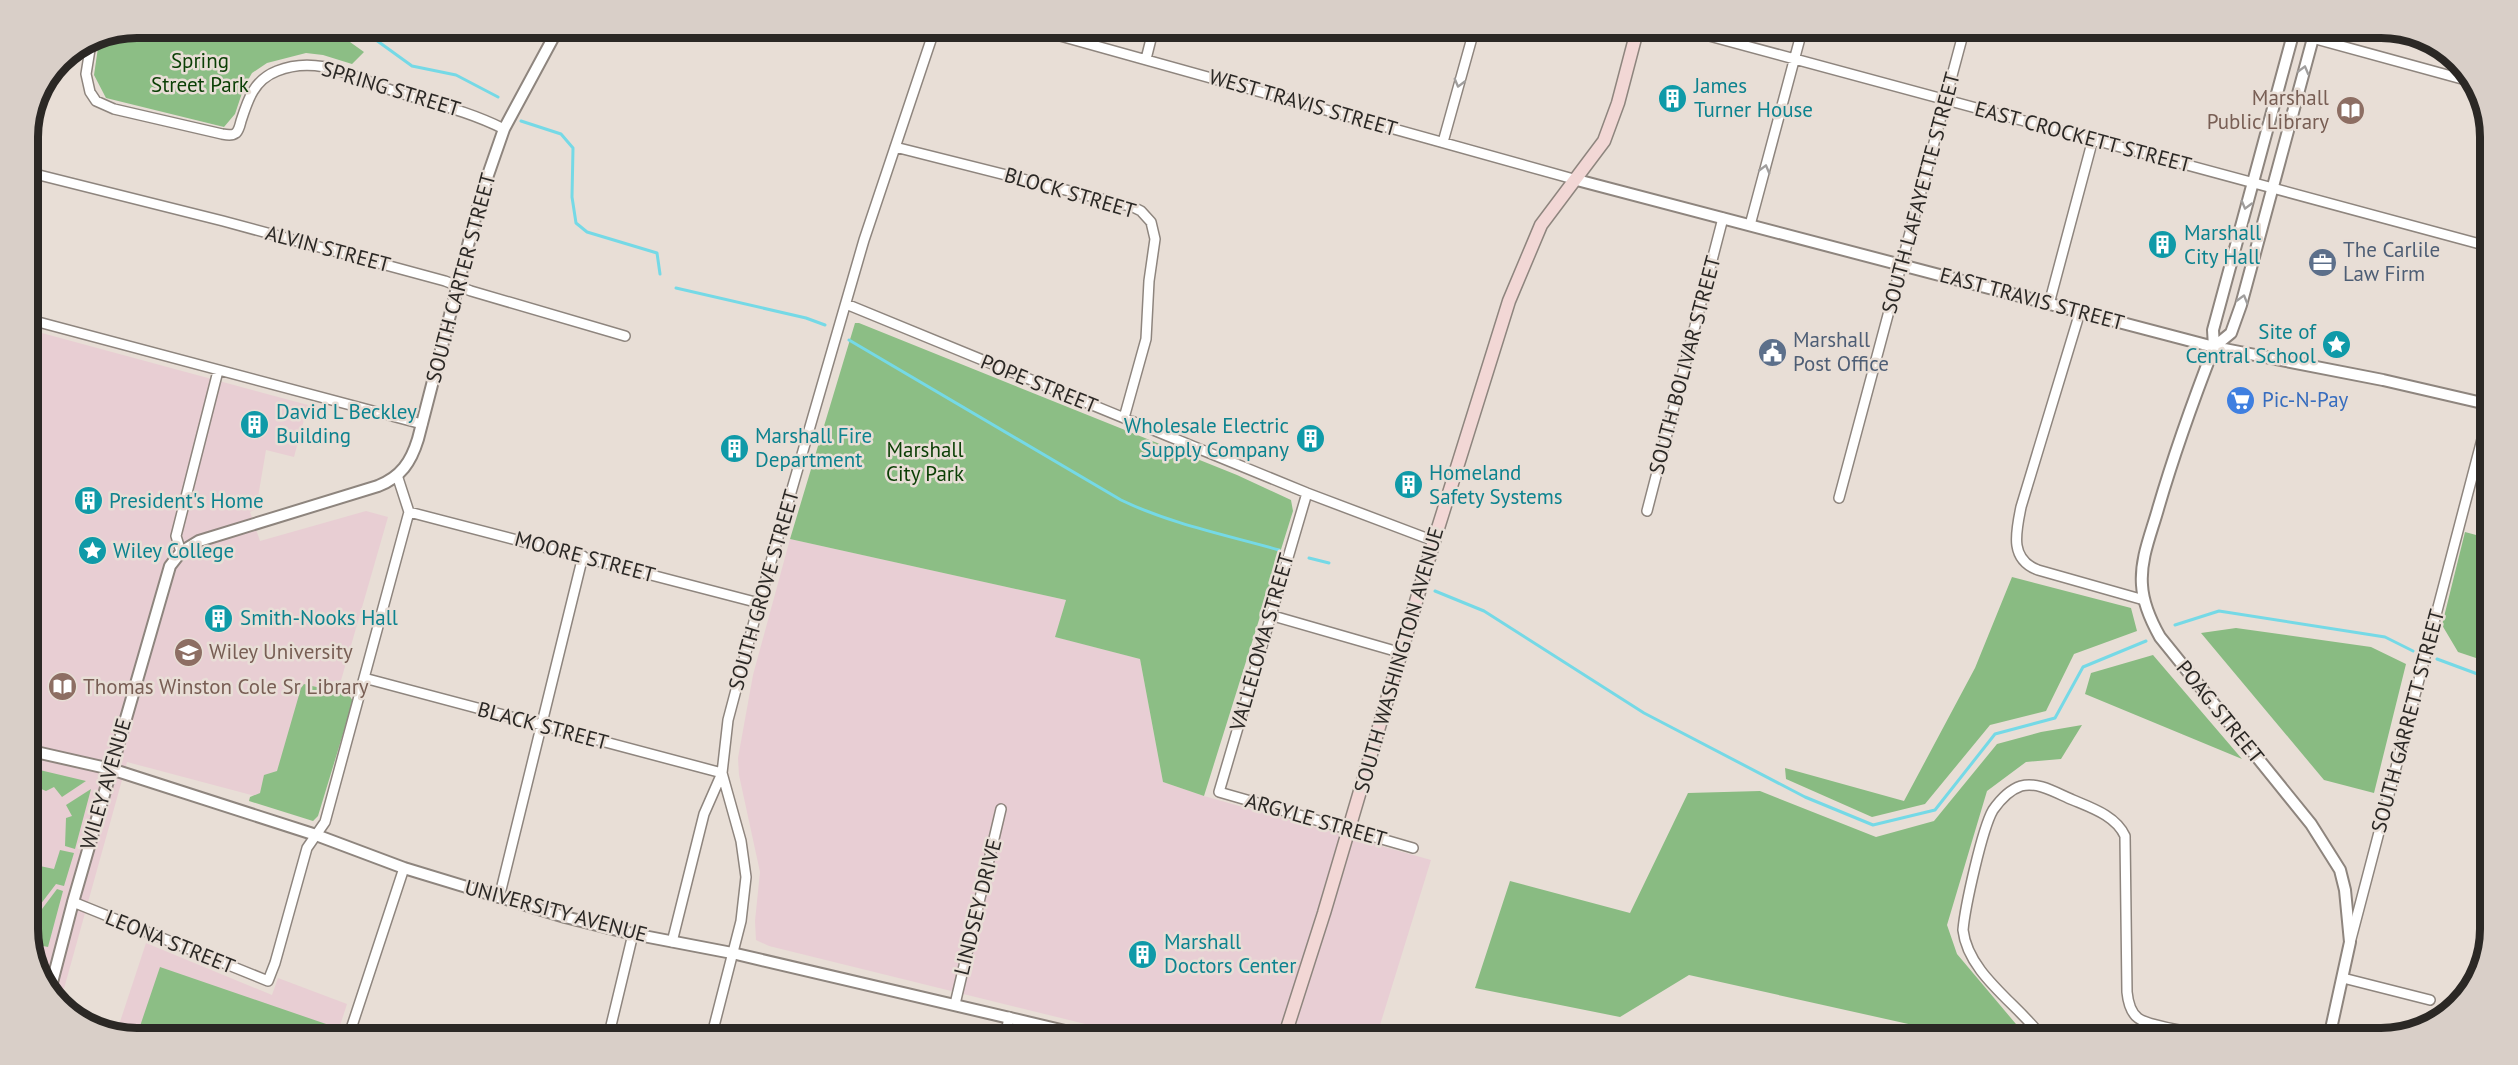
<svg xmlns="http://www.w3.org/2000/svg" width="2518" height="1065" viewBox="0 0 2518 1065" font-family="'PT Sans',sans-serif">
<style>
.education{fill:#e8ced3}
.medical{fill:#e8ced4}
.green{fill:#8cbe85}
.forest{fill:#89bb82}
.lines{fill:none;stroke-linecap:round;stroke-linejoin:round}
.stream{stroke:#75d9e6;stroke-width:3}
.minor-casing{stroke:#8e857e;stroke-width:12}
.tertiary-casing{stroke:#8e857e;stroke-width:14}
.secondary-casing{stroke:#8e857e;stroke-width:15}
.minor{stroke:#fff;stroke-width:9}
.tertiary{stroke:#fff;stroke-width:10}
.secondary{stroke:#f2d7d5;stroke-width:12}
.oneway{stroke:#a09e9d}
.labels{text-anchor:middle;stroke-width:5;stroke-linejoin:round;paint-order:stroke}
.park-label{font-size:21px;fill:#0b3f05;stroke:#e8ded6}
.culture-label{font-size:21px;fill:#0d838f;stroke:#e8ded6;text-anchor:start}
.street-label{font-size:21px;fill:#2b2825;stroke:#e8ded6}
.education-label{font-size:21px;fill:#785e54;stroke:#e8ded6;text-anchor:start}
.service-label{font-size:21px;fill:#4e5e75;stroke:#e8ded6;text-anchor:start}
.shop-label{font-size:21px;fill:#366cbe;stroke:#e8ded6;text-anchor:start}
.rim{fill:none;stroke:#2b2825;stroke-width:8}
</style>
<rect width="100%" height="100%" fill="#e8ded6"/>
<path class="education" d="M27,329L308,405L294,457L266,450L256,509L250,512L260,541L366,511L388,517L304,809L127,762L60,1003L49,995L27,936Z
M146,943L272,995L278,978L347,1004L336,1038H137L116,1034Z"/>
<path class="medical" d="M790,539L1066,600L1056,637L1140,659L1163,782L1204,796L1431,860L1376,1038H1307L1273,1029L1270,1038H1142L769,946L756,940L755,921L760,872L739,775L738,758L753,675Z"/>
<path class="green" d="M137,27H329L364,52L352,64L323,55L306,53L267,63L252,73L244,87L235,114L224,127L106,98L94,75L100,34Z
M855,323H859L1237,475L1291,500L1293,511L1204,796L1163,782L1140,659L1055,637L1066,600L790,539Z
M304,684L349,695L353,701L318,816L313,821L249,801L250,797L260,793L264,775L277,771L301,688Z
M27,767L86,781L62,797L54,787L46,791L27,783Z
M91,789L75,849L65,846L66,818L72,816L66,805Z
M60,850L74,853L64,886L56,884L27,922V858L36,860L35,865L54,869Z
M57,889L63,891L48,947L33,944L27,929Z
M160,967L329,1025L324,1038H136Z"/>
<path class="forest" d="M2465,532L2491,539V663L2458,652L2442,625Z
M2012,577L2131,608L2137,631L2074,654L2046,711L1990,725L1925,804L1872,817L1786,779L1785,768L1904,801L1975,668Z
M2236,628L2371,647L2406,664L2374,793L2324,780L2201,633Z
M2153,655L2242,759L2085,694L2091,673Z
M2082,725L2061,759L2026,762L1987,791L1947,925L1957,954L2021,1030L2022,1038H1971L1689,975L1620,1017L1475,988L1510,881L1630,913L1688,793L1760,791L1876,837L1934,821L1997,744L2041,732Z"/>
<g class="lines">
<path class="stream" d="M358,27L412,66L456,75L498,97
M521,121L561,134L573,148L572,197L576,223L587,232L657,253L660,274
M676,288L806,318L825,325
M849,340L1121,500C1171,524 1226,535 1279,550
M1309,558L1329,563
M1435,591L1484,611L1644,713L1805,797L1873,825L1935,810L1995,734L2055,718L2083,667L2146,641
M2175,625L2219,611L2385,637L2413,651
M2437,659L2491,679"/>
<defs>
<path id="minor" d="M1010,27L1028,28
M1028,27L1577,180
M1676,27L2491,247
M2272,27L2473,82
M92,37L86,74L90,92L96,101L114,109L222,134C227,135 232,136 236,133C239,130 240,125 241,121C248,99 254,80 277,71C321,53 359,81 400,93C436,104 470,112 504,129
M1146,59L1154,27
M1443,142L1475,27
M895,147L1133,207L1141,211L1151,222L1155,239L1149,281L1146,339L1124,418
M27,172L223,221L445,281L471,291L625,336
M1750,225L1803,27
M846,304L1307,493L1434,541
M2049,304L2093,139
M2080,312L2021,507C2016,532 2009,559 2038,570L2144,600
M27,319L422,424
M1307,493L1219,792L1413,848
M1839,498L1965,27
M1647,511L1723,218
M409,512L759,603
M181,552L176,536L218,371
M1270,615L1402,653
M364,678L722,773
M499,898L583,556
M73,902L268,981L275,963L307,848L325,822L409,512L397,475
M2351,939L2491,405
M672,942L704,814L722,773L728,720L759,603L864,240L933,34V27
M2343,978L2430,1000
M955,1004L1001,809
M348,1038L404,868
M608,1038L633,934
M711,1038L741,921L746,877L741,841L722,773
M1005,1038L1009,1017
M2043,1038C2018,1004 1968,974 1963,930C1965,907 1982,829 1993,810C2000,800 2009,790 2021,786C2038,781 2058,794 2073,800C2092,808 2116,816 2125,836L2127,992C2128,1002 2130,1012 2138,1018C2151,1028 2207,1034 2226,1038"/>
<path id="tertiary" d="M2295,27L2213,330L2214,347C2193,401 2174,454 2158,509C2151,534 2140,559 2142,585C2143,604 2151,621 2160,637L2311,824L2340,870L2345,890L2350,942L2329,1038
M1577,180L2214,347L2383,380L2491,405
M2214,347L2231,333L2241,305L2316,27
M27,750L111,769L316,835L404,868L565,917L633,934L732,953L1095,1038
M49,994L73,902L170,566L181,552L199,541L378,486C401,477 411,462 418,439L481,195L504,129L559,27"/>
<path id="secondary" d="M1284,1038L1324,913L1434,541L1509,301L1541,225L1604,141L1618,103L1638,27"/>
</defs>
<use href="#minor" class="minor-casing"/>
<use href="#tertiary" class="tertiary-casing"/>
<use href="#secondary" class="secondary-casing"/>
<use href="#minor" class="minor"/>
<use href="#tertiary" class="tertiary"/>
<use href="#secondary" class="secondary"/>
</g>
<defs><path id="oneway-chevron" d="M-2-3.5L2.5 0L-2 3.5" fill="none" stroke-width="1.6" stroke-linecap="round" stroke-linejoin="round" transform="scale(1.5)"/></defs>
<g class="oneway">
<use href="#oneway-chevron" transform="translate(2304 70) rotate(-75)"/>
<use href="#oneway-chevron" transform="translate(1459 83) rotate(105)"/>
<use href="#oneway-chevron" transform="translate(1765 169) rotate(-75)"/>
<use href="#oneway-chevron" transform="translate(2246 205) rotate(105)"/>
<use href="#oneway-chevron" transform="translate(2243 299) rotate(-74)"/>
</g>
<defs>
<symbol id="building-disc" viewBox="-11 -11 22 22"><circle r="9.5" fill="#0f9aa8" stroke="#e8ded6"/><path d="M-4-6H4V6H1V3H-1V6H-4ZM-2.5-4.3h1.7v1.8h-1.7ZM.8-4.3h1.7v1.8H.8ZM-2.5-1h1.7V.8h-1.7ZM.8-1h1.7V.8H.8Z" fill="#fff"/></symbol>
<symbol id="library-disc" viewBox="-11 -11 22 22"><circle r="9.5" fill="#8d6e63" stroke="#e8ded6"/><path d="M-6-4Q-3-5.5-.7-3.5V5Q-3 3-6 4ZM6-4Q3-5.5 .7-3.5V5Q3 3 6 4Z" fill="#fff"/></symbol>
<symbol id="office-disc" viewBox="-11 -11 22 22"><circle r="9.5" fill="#5c6f8a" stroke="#e8ded6"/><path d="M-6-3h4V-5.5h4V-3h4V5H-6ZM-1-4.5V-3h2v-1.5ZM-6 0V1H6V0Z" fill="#fff"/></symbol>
<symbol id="sight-disc" viewBox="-11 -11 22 22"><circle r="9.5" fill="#0f9aa8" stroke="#e8ded6"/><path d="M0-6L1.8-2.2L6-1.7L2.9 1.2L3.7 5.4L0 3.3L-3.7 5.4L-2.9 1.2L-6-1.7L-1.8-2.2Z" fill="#fff"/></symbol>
<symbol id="civic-disc" viewBox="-11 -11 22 22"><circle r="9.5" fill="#5c6f8a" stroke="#e8ded6"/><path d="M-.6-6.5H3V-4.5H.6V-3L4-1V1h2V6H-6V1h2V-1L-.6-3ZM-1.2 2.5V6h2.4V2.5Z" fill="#fff"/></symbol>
<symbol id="supermarket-disc" viewBox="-11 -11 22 22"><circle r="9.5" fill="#3f7fe0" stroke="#e8ded6"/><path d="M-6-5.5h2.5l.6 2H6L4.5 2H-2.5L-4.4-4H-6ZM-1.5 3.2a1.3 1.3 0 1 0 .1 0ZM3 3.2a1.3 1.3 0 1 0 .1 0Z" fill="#fff"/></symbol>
<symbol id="university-disc" viewBox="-11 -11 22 22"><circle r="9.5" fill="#8d6e63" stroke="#e8ded6"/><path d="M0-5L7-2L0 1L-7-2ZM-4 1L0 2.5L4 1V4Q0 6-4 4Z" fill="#fff"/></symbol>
</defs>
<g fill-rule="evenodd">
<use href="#building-disc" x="1656" y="82" width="33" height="33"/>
<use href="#library-disc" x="2334" y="94" width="33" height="33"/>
<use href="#building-disc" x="2146" y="228" width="33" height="33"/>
<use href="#office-disc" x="2306" y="246" width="33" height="33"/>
<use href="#sight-disc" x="2320" y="328" width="33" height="33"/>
<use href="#civic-disc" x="1756" y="336" width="33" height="33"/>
<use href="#supermarket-disc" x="2224" y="384" width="33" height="33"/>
<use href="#building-disc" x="238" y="408" width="33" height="33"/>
<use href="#building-disc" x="1294" y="422" width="33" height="33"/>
<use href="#building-disc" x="718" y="432" width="33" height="33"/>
<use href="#building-disc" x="1392" y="468" width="33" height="33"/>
<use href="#building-disc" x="72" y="484" width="33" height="33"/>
<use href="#sight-disc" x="76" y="534" width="33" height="33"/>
<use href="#building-disc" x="202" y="602" width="33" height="33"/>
<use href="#university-disc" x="172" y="636" width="33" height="33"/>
<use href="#library-disc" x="46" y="670" width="33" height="33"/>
<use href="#building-disc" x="1126" y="938" width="33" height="33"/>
</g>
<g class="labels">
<g class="park-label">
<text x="200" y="68">Spring<tspan x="200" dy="24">Street Park</tspan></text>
<text x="925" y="457">Marshall<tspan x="925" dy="24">City Park</tspan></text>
</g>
<g class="culture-label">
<text x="1694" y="93">James<tspan x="1694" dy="24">Turner House</tspan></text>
<text x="2184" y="240">Marshall<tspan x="2184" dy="24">City Hall</tspan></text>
<text x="2316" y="339" text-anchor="end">Site of<tspan x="2316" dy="24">Central School</tspan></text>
<text x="276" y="419">David L Beckley<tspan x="276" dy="24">Building</tspan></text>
<text x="1289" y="433" text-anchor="end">Wholesale Electric<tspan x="1289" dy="24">Supply Company</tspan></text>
<text x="755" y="443">Marshall Fire<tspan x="755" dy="24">Department</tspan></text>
<text x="1429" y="480">Homeland<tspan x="1429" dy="24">Safety Systems</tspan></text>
<text x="109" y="508">President's Home</text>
<text x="113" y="558">Wiley College</text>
<text x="240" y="625">Smith-Nooks Hall</text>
<text x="1164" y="949">Marshall<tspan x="1164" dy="24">Doctors Center</tspan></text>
</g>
<g class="street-label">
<text transform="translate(391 89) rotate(17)" y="7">SPRING STREET</text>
<text transform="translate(1303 103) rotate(16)" y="7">WEST TRAVIS STREET</text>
<text transform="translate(2083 137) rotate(15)" y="7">EAST CROCKETT STREET</text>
<text transform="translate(1070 193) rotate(16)" y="7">BLOCK STREET</text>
<text transform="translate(1921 193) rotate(-75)" y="7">SOUTH LAFAYETTE STREET</text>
<text transform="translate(328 249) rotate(15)" y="7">ALVIN STREET</text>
<text transform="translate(461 278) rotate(-75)" y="7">SOUTH CARTER STREET</text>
<text transform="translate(2032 299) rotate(15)" y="7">EAST TRAVIS STREET</text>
<text transform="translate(1685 365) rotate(-75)" y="7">SOUTH BOLIVAR STREET</text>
<text transform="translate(1039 384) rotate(22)" y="7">POPE STREET</text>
<text transform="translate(585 557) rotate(15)" y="7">MOORE STREET</text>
<text transform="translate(764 590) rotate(-74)" y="7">SOUTH GROVE STREET</text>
<text transform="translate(1262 642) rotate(-74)" y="7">VALLELOMA STREET</text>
<text transform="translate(1399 660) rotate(-74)" y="7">SOUTH WASHINGTON AVENUE</text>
<text transform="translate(2220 712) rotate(51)" y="7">POAG STREET</text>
<text transform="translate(2408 721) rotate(-75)" y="7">SOUTH GARRETT STREET</text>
<text transform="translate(543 726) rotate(15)" y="7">BLACK STREET</text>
<text transform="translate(106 784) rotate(-74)" y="7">WILEY AVENUE</text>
<text transform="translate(1316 820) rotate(16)" y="7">ARGYLE STREET</text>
<text transform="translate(978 907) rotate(-76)" y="7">LINDSEY DRIVE</text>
<text transform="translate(556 911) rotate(15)" y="7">UNIVERSITY AVENUE</text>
<text transform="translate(170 942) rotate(22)" y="7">LEONA STREET</text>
</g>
<g class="education-label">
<text x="2329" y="105" text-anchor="end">Marshall<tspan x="2329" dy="24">Public Library</tspan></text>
<text x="209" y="659">Wiley University</text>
<text x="83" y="694">Thomas Winston Cole Sr Library</text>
</g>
<g class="service-label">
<text x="2343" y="257">The Carlile<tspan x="2343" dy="24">Law Firm</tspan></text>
<text x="1793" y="347">Marshall<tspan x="1793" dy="24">Post Office</tspan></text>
</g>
<g class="shop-label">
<text x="2262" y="407">Pic-N-Pay</text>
</g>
</g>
<path d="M0 0H2518V1065H0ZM137 38H2381A99 99 0 0 1 2480 137V929A99 99 0 0 1 2381 1028H137A99 99 0 0 1 38 929V137A99 99 0 0 1 137 38Z" fill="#d9cfc8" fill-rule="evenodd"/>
<path class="rim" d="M137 38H2381A99 99 0 0 1 2480 137V929A99 99 0 0 1 2381 1028H137A99 99 0 0 1 38 929V137A99 99 0 0 1 137 38Z"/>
</svg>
